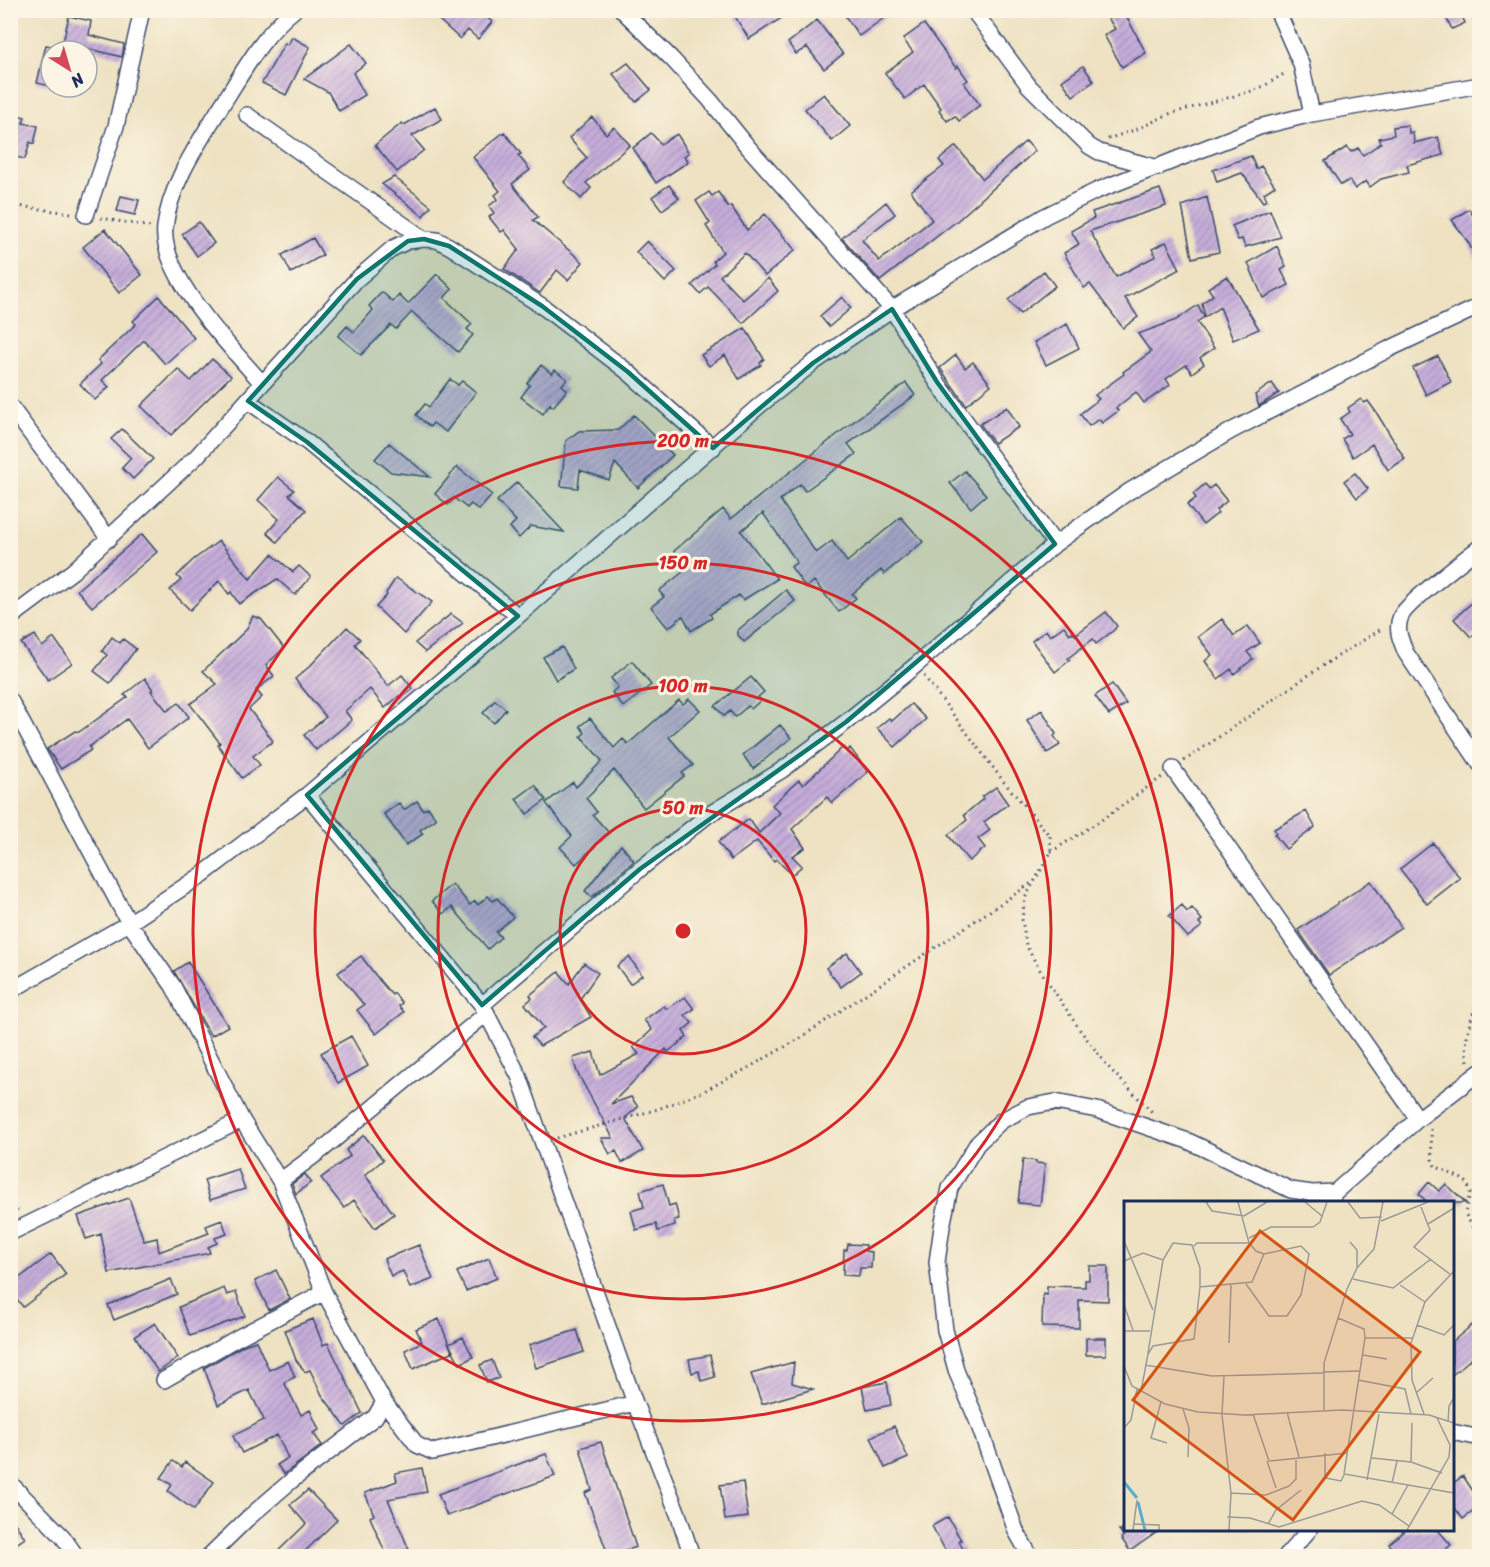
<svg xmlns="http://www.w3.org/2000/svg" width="1490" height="1567" viewBox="0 0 1490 1567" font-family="Sriracha,sans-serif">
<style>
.building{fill:url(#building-hatch)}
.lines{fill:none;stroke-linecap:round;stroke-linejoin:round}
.street-casing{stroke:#3b4a6d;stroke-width:18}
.path{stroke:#3b4a6d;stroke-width:3;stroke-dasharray:1.5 4.5;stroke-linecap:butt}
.street{stroke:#fff;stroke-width:15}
.marked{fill:#0f766e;fill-opacity:0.2;stroke:#0f766e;stroke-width:4.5;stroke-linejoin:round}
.ring{fill:none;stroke:#d62828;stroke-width:3}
.inset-river{fill:none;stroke:#54afd2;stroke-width:3}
.inset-road{fill:none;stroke:#9a9a9a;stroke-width:1.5}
.view{fill:#d45514;fill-opacity:0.15;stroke:#d45514;stroke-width:3}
.inset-edge{fill:none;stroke:#1b2f5e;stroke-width:3}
.centre{fill:#d62828;stroke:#fcf5e5;stroke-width:3}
.ring-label{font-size:18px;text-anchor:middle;font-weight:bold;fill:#d62828;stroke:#fcf5e5;stroke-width:6;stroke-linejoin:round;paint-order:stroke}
</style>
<defs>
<pattern id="building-hatch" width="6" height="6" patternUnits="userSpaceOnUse" patternTransform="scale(1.5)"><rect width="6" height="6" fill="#c6adda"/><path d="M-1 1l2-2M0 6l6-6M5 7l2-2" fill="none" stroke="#a08db4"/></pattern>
</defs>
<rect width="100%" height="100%" fill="#fcf5e5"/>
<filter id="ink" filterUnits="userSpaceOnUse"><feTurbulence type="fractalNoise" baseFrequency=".0167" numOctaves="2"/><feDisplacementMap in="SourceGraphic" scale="12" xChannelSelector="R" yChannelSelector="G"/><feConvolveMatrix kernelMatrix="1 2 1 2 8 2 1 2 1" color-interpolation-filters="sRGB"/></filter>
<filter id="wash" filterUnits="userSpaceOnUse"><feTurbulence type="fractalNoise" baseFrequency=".008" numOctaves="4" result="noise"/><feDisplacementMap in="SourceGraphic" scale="24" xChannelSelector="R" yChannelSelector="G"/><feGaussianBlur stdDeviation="1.35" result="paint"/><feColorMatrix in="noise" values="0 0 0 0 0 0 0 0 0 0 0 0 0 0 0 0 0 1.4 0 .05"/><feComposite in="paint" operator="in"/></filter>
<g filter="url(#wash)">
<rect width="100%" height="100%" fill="#eee2c2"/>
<g id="blocks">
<path class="building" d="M428,10H479L492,22L478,39L468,30L460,39Z
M731,10H794L749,39Z
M841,10H895L859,36Z
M1103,10H1123L1146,53L1122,67L1104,35L1115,29Z
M1442,10H1459L1465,23L1452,29Z
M69,16L91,21L89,35L124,44L122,57L86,48L85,51H61Z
M817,20L843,54L824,69L807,47L796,54L788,43Z
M924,24L956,68L958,66L968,80L964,83L980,105L959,121L955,116L947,121L939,110L941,108L924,84L905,99L885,73L913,52L903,39Z
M292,37L310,47L286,95L262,83L285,43L288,45Z
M351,44L366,63L353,73L365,95L339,111L328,92L304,79Z
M46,45L51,46V86L37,83Z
M628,63L651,90L636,102L613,74Z
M1083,66L1094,81L1073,96L1062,81Z
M824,94L850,126L832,141L805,109Z
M435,107L442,119L412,136L424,150L397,172L375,145L402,123L404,125Z
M10,113L25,117L23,123L38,126L34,144L30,142L25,159L10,156Z
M592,117L606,134L614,127L630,145L586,183L591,188L581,199L564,182L587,158L569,138Z
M1408,125L1409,133L1413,132L1414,143L1438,137L1443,155L1407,165L1409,172L1381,179L1370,187L1366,181L1355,189L1349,180L1341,185L1325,161L1347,147L1351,152L1358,148L1363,155L1381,143L1379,138L1394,135L1393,127Z
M504,132L521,154L518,155L530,170L512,184L538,217L533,220L583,262L568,280L557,270L540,293L504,269L519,249L504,230L501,232L489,217L494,213L489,206L498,199L495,195L500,191L473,157Z
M651,133L661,144L677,134L689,153L684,156L688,162L656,183L633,148Z
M1026,141L1035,151L958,220L880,281L842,238L886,202L895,214L862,240L879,261L932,220L911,191L944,166L939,160L956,146L983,179Z
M1251,156L1256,169L1261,166L1275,186L1264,193L1267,200L1263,202L1242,173L1217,182L1213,170Z
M394,177L431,206L423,216L382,184Z
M669,185L679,198L662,210L652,197Z
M1160,189L1166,206L1090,231L1116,277L1156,256L1152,249L1166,242L1180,269L1125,298L1138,317L1123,328L1090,284L1084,288L1064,253L1079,244L1071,231L1094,218L1092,212Z
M709,192L712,196L718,192L728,207L731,206L747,230L765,214L795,250L765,276L745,253L720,276L743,300L768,278L778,291L743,323L708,287L700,294L692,285L715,264L713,261L723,252L706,226L710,223L696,201Z
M121,196L139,200L135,215L117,211Z
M1207,197L1219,252L1192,258L1182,206Z
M1469,209L1479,225V264L1468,242L1452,220Z
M1270,210L1281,237L1245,247L1242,239L1238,240L1232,226Z
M199,222L214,243L197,256L182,234Z
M105,229L142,275L119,293L83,247Z
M313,238L323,255L291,273L282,255Z
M647,241L676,271L665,282L636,252Z
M1277,246L1286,267L1281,270L1289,285L1263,298L1248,263Z
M1044,271L1055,286L1020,314L1008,300Z
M437,274L452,289L444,298L472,324L467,329L473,335L458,352L412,312L396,329L391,325L361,355L338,336L347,326L354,332L373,310L369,306L382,292L393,302L399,295L408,304Z
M1227,276L1259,329L1233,340L1220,307L1205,317L1202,303L1213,295L1208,288Z
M159,296L194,338L165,364L144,340L102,380L109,387L95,400L80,384L101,364L98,360L136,324L133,321Z
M842,297L851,308L829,327L820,316Z
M1198,305L1204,317L1197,322L1214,348L1200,358L1204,364L1192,373L1186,365L1166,379L1170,385L1144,403L1136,392L1116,408L1118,411L1102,423L1099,419L1089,426L1080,414L1099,399L1095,395L1124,374L1123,372L1151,352L1138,334L1176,320Z
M1067,324L1079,348L1046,365L1034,342Z
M745,328L764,359L760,363L761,365L739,379L725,355L709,366L701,355Z
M956,355L965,368L973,362L991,385L966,405L940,368Z
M1438,356L1451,382L1426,395L1413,368Z
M212,359L231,376L171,435L141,406L178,369L191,381Z
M541,365L552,374L555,370L567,379L562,385L567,390L553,407L550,404L543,414L521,397L530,385L527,383Z
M450,379L458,385L462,381L476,392L446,432L433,423L430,427L416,415L425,404L429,407Z
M906,383L915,395L848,444L856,454L805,491L800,484L780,500L816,553L832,541L847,562L901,517L923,542L884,574L881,570L852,594L856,598L839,612L814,581L806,588L791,567L797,562L763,513L741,531L777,579L743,600L739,595L710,614L712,618L691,631L683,616L668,628L651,607L664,597L659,591L688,568L674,551L723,509L731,519L858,418Z
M1272,383L1279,393L1259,406L1255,395Z
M1361,399L1364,403L1368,401L1376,412L1405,459L1388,470L1372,444L1353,457L1342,439L1350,434L1340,419L1350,412L1348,408Z
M1007,407L1019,427L994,443L980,424Z
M634,415L673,455L638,488L615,463L609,480L580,470L578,488L561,486L566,441L579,431L618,430Z
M122,429L153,459L133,479L122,468L131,458L111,439Z
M389,443L430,477L391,472L375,459Z
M457,467L492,495L479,510L471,504L467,508L454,498L448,505L435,494Z
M965,471L986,495L971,508L950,483Z
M1355,473L1368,489L1357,498L1344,481Z
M278,477L294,490L289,495L306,510L277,542L267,533L279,519L258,500Z
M517,482L564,532L531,526L519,538L510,527L516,521L497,501Z
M1205,484L1209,489L1214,485L1227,501L1216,510L1218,513L1203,525L1187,505L1196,498L1193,494Z
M142,534L157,552L92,607L77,590Z
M219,541L250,579L272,554L293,572L299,566L311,577L295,595L277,579L239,604L231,592L229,594L219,581L190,610L170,590L181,580L177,576L193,560Z
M396,578L432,602L404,634L376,607L387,595L386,593Z
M786,590L795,601L744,642L738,635V630Z
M1479,596V629L1471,637L1454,619Z
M1106,612L1117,626L1114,630L1096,644L1093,639L1068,658L1070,660L1055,672L1032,641L1046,630L1050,636L1064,626L1070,634L1072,632L1075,635Z
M451,614L463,623L425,652L415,643Z
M253,616L261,619L284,648L266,665L274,676L256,690L262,697L249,709L273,741L253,756L260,765L242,778L218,745L220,743L190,704L217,684L203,671L246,630Z
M1222,619L1234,636L1248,626L1260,643L1247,652L1253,659L1234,674L1231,669L1218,679L1205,661L1212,655L1198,637Z
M347,627L360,639L355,644L388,686L402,675L413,689L401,698L399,696L385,708L370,689L345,711L352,720L316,750L304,735L326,717L295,679L310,666Z
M35,635L42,647L54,638L72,663L48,680L21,643Z
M112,637L120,643L123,639L136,649L110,683L94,671L107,655L102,651Z
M562,647L574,669L556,680L543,657Z
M632,661L651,685L623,707L612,692L618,687L611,678Z
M751,677L764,692L758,697L761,700L751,709L748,706L735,717L730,711L724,716L715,706Z
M145,678L153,690L151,691L167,711L179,703L189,717L148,748L127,719L89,747L91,750L61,769L47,749L75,731L79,732L128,697L124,695Z
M1112,684L1126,704L1109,715L1095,696Z
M689,699L700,710L669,737L693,765L682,773L684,776L644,808L614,770L586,798L597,812L593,815L609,833L576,864L560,847L572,836L546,803L573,782L576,787L602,761L581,736L585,733L580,726L590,718L614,748L623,739L628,744L679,700L683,704Z
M495,700L506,709L494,723L483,713Z
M911,704L926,719L895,747L877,728L889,718L892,721Z
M1042,710L1056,734L1054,736L1060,745L1047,753L1027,720Z
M780,725L791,738L753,769L743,755Z
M843,747L847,752L850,748L868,772L832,803L827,797L792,829L805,848L792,856L802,866L792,875L776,859L774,861L757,841L731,860L718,842L749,819L759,833L780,813L772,805L799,780L803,785Z
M535,785L546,800L527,814L516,799Z
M996,787L1008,804L984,822L990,830L978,839L985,848L969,861L948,835L967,820L964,815L983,799L982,797Z
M417,801L423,810L428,807L436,819L420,830L423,834L406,845L384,814L399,803L404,810Z
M1306,811L1315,827L1286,849L1274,834L1276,833L1274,829Z
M1433,843L1460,878L1427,904L1400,869Z
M621,845L634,861L592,897L585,891Z
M1371,881L1401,927L1329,975L1298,930Z
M452,884L470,905L475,901L478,905L488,896L493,901L497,898L513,917L496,932L501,937L488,949L452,907L443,914L432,901Z
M1182,905L1187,912L1192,908L1202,920L1199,923L1202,926L1188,937L1169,916Z
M847,953L861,972L841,987L826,968Z
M361,956L380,981L392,995L394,993L402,1003L399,1006L404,1012L376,1034L357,1010L364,1005L338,973Z
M629,957L642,975L630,984L617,966Z
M188,962L228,1026L211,1036L174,971Z
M584,963L598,973L580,999L591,1017L540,1046L532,1037L544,1028L525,1004L532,998L530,995L559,972L569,984Z
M685,997L694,1009L685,1015L692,1023L683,1031L687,1037L668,1052L666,1049L611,1104L631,1097L638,1107L625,1118L643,1151L622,1163L616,1151L610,1154L601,1138H613L577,1072L573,1058L593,1052L600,1075L639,1054L633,1047L652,1030L644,1020L664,1006L667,1009Z
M351,1036L368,1066L338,1083L321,1053Z
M364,1135L383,1160L365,1175L394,1214L375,1228L354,1200L344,1208L321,1178L350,1156L346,1150Z
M1023,1159L1036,1161V1163L1045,1164L1040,1205L1018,1203Z
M238,1169L245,1189L210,1200L204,1180Z
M305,1174L311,1182L296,1194L292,1184Z
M1429,1182L1439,1191L1446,1184L1466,1203H1428L1419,1194Z
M663,1184L669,1206L675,1204L679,1219L674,1220L675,1226L658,1231L656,1224L636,1230L631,1211L644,1207L640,1191Z
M129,1198L144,1241L157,1238L159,1252L209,1233L206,1226L222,1220L227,1234L215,1238L217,1243L208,1247L210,1253L109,1273L101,1234L86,1239L78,1216Z
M848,1244L866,1245L865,1251L872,1252L871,1268H860L859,1276L843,1275L844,1250H847Z
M419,1245L433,1279L410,1288L403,1271L391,1276L384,1259Z
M51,1254L66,1274L23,1307L10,1290V1285Z
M489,1258L497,1278L466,1291L457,1272Z
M1089,1266H1108V1301L1079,1300V1328L1042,1327L1043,1294L1047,1295V1286L1085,1287V1280H1089Z
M276,1270L290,1299L269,1310L255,1281Z
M171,1279L177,1294L114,1320L108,1305Z
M224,1288L227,1295L236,1292L245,1316L190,1336L179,1307Z
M313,1319L323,1345L328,1343L362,1413L345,1426L322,1395L310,1370L305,1372L296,1360L285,1330Z
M439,1319L452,1352L413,1369L405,1350L422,1342L416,1329Z
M1479,1319V1352L1452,1375V1342Z
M155,1323L178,1358L158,1372L135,1336Z
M577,1330L584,1352L536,1368L529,1345Z
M463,1337L473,1357L460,1364L449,1344Z
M1086,1338H1106V1355H1086Z
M256,1341L269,1370L288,1361L295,1377L284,1382L301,1415L310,1410L319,1430L313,1433L322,1445L284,1474L277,1465L288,1458L277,1435L242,1453L233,1436L264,1420L249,1390L218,1405L204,1368L244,1345Z
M710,1355L715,1377L701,1381L699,1371L692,1373L689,1359Z
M492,1360L499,1378L487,1382L480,1365Z
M794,1362L792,1383L813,1389L762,1404L751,1374Z
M887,1382L891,1405L867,1410L862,1387Z
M894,1426L908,1458L885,1468L871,1437Z
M601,1442L636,1547L609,1557L585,1493L592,1490L580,1448Z
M546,1454L555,1476L447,1516L438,1494Z
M173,1461L182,1467L185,1462L214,1482L194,1510L168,1491L172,1485L161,1478Z
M422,1468L427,1492L388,1499L412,1557H387L370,1517L374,1515L365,1493L397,1481L395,1473Z
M1463,1476L1479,1500V1507L1463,1519L1452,1504V1484Z
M743,1482L748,1517L725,1520L720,1485Z
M308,1490L337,1520L299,1557H272L306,1524L290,1505Z
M10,1516L25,1538L10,1548Z
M948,1517L961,1540H959L966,1557H949L932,1526Z
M1119,1530H1160L1130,1551L1121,1538L1124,1536Z
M1405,1530H1438L1451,1545L1445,1550L1450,1557H1400L1389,1544Z"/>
</g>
</g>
<g filter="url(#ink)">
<use href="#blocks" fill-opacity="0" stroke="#3b4a6d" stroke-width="1.5"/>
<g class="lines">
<defs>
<path id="street" d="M622,10L671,58L710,100L748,147L892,309L937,382L1055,544
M973,10L1029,86L1089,146L1099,152L1158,168
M1277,10L1301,64L1312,114
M1477,10L1480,15
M247,115L424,239
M86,215L116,126L142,10
M262,383C232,349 159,274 165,227C170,184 198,144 220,108C242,74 262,35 294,10
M248,401L307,442L518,616
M10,406L109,539
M1480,547C1465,559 1407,603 1401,616C1395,629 1401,641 1406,653L1480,764
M10,618L73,571L197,456L357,279L393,248L408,241L424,239L437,240L449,246L542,306L628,372L713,448
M10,700L129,923L173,986L242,1120L280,1181L324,1292L384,1402L375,1417L291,1481L247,1519L209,1556
M1173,769L1418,1119
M307,795L482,1005L519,1076L635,1403L678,1514L692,1556
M10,991L129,923L202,875L307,795L518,616L760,405L813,363L892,309L1045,216L1096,191L1259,127L1312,114L1480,85
M482,1005L640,869L708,815L782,770L846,722L916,665L1055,544L1128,492L1231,431L1387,350L1480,306
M280,1181L323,1149L487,1013
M1331,1200L1335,1192L1418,1119L1480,1072
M10,1233L242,1120
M164,1380L237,1338L324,1292
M384,1402L417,1445L433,1452L635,1403
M1452,1432L1480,1438
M10,1483L63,1537L76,1556
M1030,1556L1016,1531L977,1420L957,1373L945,1330L937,1262L942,1227L950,1188L977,1144L1001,1121L1028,1107L1055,1102L1097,1110L1188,1141L1291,1190L1312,1193L1335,1192
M1286,1556L1309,1530"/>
</defs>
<use href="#street" class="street-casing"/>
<path class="path" d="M1108,139L1140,128L1169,114L1249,92L1264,86L1287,72
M10,205L71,213
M101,218L151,227
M924,676L1004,782L1050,836L1051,852L1025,898L1022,919L1026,945L1038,967L1080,1030L1110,1069L1152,1112
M1184,761L1319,668L1383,628
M1051,852L1100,821L1162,777
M1468,1061C1462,1032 1474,1017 1480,990
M1431,1129L1432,1159L1435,1166L1464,1180L1468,1184L1470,1193L1465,1213L1480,1242
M557,1138L658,1109L702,1092L746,1069L797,1040L1033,882
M10,1201L18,1211"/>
<use href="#street" class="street"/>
</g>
</g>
<path class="marked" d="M424,239L449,246L542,306L628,372L713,448L813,363L892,309L937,382L1055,544L846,722L640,869L482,1005L307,795L518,616L307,442L248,401L357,279L408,241Z"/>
<g class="ring">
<circle cx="683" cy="931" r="123"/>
<circle cx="683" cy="931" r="245"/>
<circle cx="683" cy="931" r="368"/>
<circle cx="683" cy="931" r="490"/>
</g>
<g transform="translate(1124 1201)">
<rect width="330" height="330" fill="#eee2c2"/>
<path class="inset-river" d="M0,281L13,297M14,301L21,329"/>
<path class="inset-road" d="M82,1L88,10L120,15L143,1M114,1L125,42L132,50L140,53L177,45L185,53L177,94L163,115H145L122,83M181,1L198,15M224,1L236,17L258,16M297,6L306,29L290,46L327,74M257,20L304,1M304,23L330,7M125,37L147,26H189L196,21L203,1M0,40L29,109M226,41L233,49V66M70,45L73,42H125M0,60L19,52L39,59L49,42L68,44L76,67V86M229,78L269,87L307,58M276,84L301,101M0,104L9,129M214,117L240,128L241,137M293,124L320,134L330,124M0,130H26M288,137H241L220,273L330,292M105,142L107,84M24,152L39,59M239,154L263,158M21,164L88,175L199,172M0,165L8,185L41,203L74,211L120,214L218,209L305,214L330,222M199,171L235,170M100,175L98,214L107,292L105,329M234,179L281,188L287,213M17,190L24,153L29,145L70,138L76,86L128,81L140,53M292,192L309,177M37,201L27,237L43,242M59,208L65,227L64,256M200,209V162L223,88L233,67L250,48L259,1M163,211L175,256M129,213L145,260L224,252M300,213L288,179L287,142L301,101L330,70M324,221L325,205L330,197M0,227L7,219L13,188M201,252V277L217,280L220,274M248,257L287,261L318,272M143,260L152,287M287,261L288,222M243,279L255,213M268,282L273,260M107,292L142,294L165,285L172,278V257M268,313L284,284M103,316L126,317L155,326L238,300L255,304L285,325M10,323L35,324V329M144,323L152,309L177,289M9,329L13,299M283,329L325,256L326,244L313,217"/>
<path class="view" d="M136,30L296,151L169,319L9,199Z"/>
<rect width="330" height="330" class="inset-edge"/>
</g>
<circle cx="683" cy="931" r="9" class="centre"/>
<g class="ring-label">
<text x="683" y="447">200 m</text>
<text x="683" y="569">150 m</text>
<text x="683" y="692">100 m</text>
<text x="683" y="814">50 m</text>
</g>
<rect width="1490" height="1567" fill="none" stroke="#fcf5e5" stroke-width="36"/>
<g transform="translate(69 69) rotate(143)"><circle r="28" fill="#fcf5e5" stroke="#a2a6af" stroke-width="1.5"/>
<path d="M0-4.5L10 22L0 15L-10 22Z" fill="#d1495b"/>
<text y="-9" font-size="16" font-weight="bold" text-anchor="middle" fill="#1b2f5e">N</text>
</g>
</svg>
